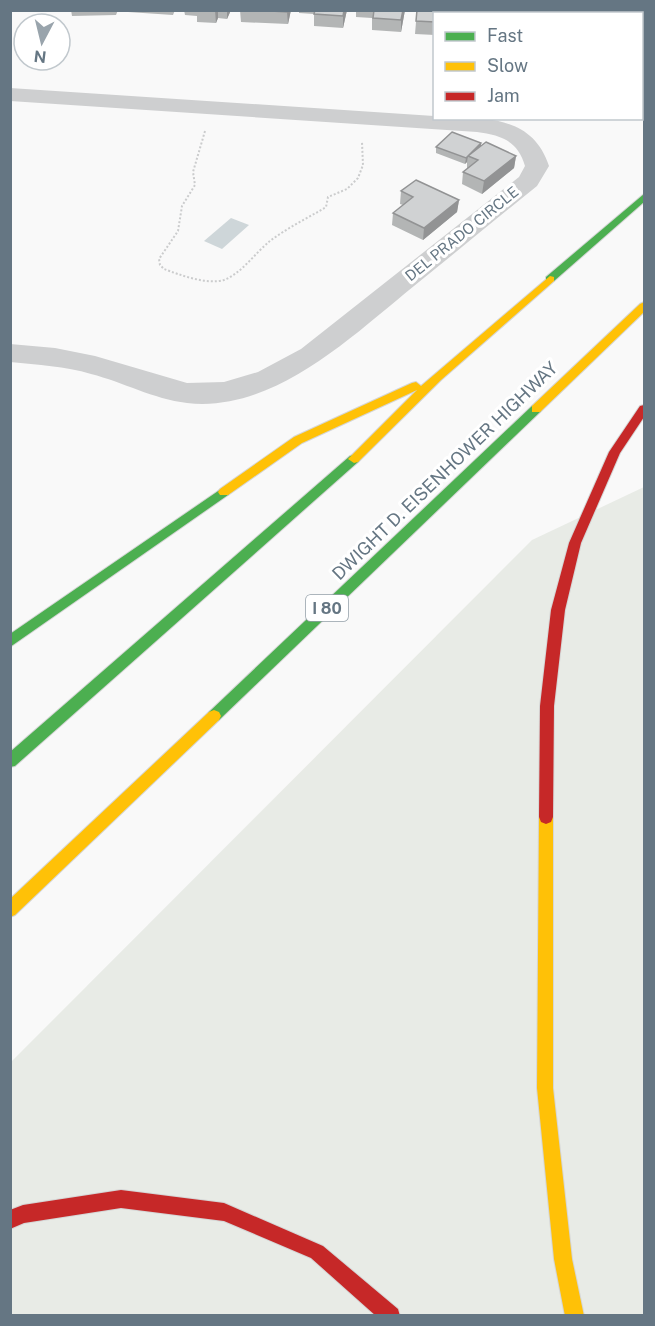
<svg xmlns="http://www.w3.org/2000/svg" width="655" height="1326" viewBox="0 0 655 1326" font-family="'Public Sans',sans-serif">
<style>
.green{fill:#e8ebe6}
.water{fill:#ced6d9}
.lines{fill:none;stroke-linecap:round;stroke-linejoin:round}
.fast-casing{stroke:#d5d6d6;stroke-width:2}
.slow-casing{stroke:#d5d6d6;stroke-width:2}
.jam-casing{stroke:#d5d6d6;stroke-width:2}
.path{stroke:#cbcccd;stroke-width:2;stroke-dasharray:2 2;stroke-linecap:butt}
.street{fill:#cecfd0;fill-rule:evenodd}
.fast{fill:#4caf50;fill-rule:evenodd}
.slow{fill:#ffc107;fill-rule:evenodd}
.jam{fill:#c62828;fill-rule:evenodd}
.wall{fill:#b3b5b5}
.shaded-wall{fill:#929394}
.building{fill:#d0d2d3;stroke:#929394;stroke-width:1.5}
.labels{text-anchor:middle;stroke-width:6;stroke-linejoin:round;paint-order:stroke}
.far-street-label{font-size:15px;fill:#657683;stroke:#fff}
.shield{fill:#fff;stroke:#939fa8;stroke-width:1.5}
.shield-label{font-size:16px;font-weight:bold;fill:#657683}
.street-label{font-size:18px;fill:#657683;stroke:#fff}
</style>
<rect width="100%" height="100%" fill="#f9f9f9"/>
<path class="green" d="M644,487V1315L11,1316V1062L532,540Z"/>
<path class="water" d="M231,218L249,225L222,249L204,241Z"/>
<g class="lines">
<defs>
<path id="fast" d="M644,194V202L554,281H546V277Z
M536,405L542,409L540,412L219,720L214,722L209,720L207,716L209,712L532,406Z
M354,455L360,459L358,462L15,766L10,767V752L350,456Z
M224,487L228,489L230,492L228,495L10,647V634Z"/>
<path id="slow" d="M550,276L554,277V281L441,380L358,462L354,463L348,459L417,390L302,443L228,495H220L218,492L220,489L294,437L412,383L416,382L421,386Z
M644,302V312L540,412H532V406L640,304Z
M214,710L219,712L221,716L219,720L15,915L10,917V899L209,712Z
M546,810L551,812L553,817V1088L572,1259L584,1316H565L554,1259L537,1088L539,817L541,812Z"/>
<path id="jam" d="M644,405V417L620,453L581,543L565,610L554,706L553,817L551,822L546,824L541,822L539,817L540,706L551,610L569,543L609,452L640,406Z
M121,1190L224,1203L323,1246L398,1309L400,1316H376L311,1258L224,1221L121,1208L24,1223L10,1229V1210L23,1205Z"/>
</defs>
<use href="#fast" class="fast-casing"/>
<use href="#slow" class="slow-casing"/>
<use href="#jam" class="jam-casing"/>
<path class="path" d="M205,131L193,172L195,185L182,206L178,231L159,259L160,265L164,269C180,275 207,285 224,280C242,273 255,253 270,241C287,228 308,218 326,207L328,197L347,189L358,178L363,165L362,142"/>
<path class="street" d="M10,88L434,116V118C480,118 532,113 549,166L537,186C496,219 455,253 414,286C352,336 274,413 187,403C153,399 123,382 91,374C65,366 38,365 10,362V344L55,348L95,356L187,383L224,382L258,372L301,349L519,177L525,166C518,141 501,135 477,132L10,101Z"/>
<use href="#fast" class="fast"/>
<use href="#slow" class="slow"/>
<use href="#jam" class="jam"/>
</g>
<path class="wall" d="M33,10H53L52,12Z
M71,10H118L116,15L72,16Z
M127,10H175L173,15L128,12Z
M184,10H231L227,19L218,18L216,23L197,22V16L185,15Z
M240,10H291L288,24L241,22Z
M299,10H347L343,28L314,26V14L299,13Z
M356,10H405L401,32L372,30V18L356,17Z
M417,10L435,14V35L415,34Z
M594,10H645V37H642V14H596Z
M642,62L645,63V105H642Z
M481,146L516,156L514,168L482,194L462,184L463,172L467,169V162L465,164L436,153V147Z
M401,191L459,200L457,212L423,240L392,225L393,213L403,205L400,204Z"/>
<path class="shaded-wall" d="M215,10H218V18L216,23Z
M227,10H231L227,19Z
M288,10H291L288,24L287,12Z
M344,10H347L343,28V16Z
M403,10H405L401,32V20Z
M481,143V149L468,156L467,162L465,164L466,158Z
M516,156L514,168L482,194L484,181Z
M459,200L457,212L423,240L424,228Z"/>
<path class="building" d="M252,10H288L287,12Z
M315,10H344L343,16L314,14Z
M374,10H403L401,20L373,18Z
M417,10H466L465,14H435V22L416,21Z
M477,10H525V14H477Z
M539,10H584V14H539Z
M604,10H645V25L642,26V14H605Z
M642,62L645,63V92L642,91Z
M452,132L481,143L466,158L436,147Z
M486,142L516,156L484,181L463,172L478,160L468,156Z
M416,180L459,200L424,228L393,213L413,197L401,191Z"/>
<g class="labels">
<g class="far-street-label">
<text transform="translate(462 234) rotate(-39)" y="5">DEL PRADO CIRCLE</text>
</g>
<rect class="shield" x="306" y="595" width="42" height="26" rx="4.5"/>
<g class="shield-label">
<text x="327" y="614">I 80</text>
</g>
<g class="street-label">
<text transform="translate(445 471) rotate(-44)" y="6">DWIGHT D. EISENHOWER HIGHWAY</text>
</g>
</g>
<rect width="655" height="1326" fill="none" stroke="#657683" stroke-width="24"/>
<rect x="433" y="12" width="210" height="108" fill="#ffffff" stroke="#c1c8cd" stroke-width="1.5"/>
<rect x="445" y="32" width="30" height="9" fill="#4caf50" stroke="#c1c8cd" stroke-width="1.5"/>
<text x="487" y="42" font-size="18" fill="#657683">Fast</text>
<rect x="445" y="62" width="30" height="9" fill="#ffc107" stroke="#c1c8cd" stroke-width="1.5"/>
<text x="487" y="72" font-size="18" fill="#657683">Slow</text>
<rect x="445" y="92" width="30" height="9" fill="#c62828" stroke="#c1c8cd" stroke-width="1.5"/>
<text x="487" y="102" font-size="18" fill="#657683">Jam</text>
<g transform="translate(42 42) rotate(187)"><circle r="28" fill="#ffffff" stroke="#c1c8cd" stroke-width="1.5"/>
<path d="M0-4.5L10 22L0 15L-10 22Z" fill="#99a4ac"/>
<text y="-9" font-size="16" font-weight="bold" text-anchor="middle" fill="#657683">N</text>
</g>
</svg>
